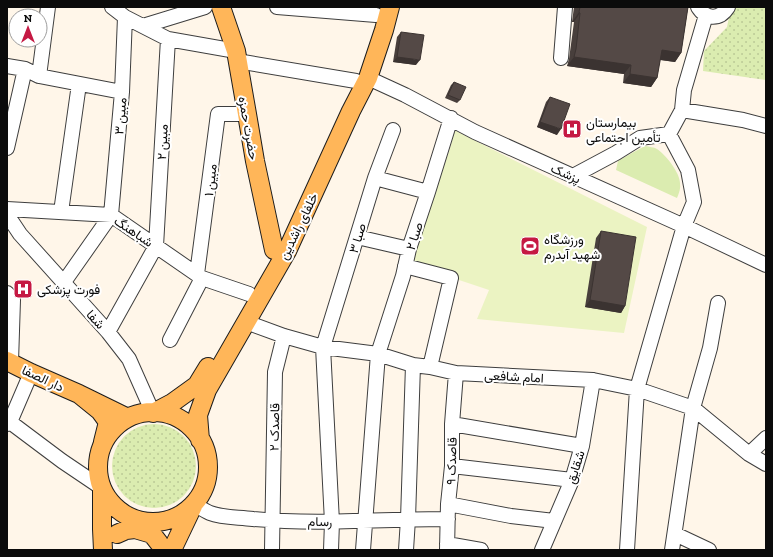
<svg xmlns="http://www.w3.org/2000/svg" width="773" height="557" viewBox="0 0 773 557" font-family="'Zilla Slab',Vazirmatn,serif">
<style>
.grass{fill:url(#grass-dots)}
.park{fill:#dbecb0}
.pitch{fill:#ebf3c2}
.lines{fill:none;stroke-linecap:round;stroke-linejoin:round}
.minor-casing{stroke:#3e3e3e;stroke-width:16}
.major-casing{stroke:#1c1c1c;stroke-width:20}
.minor{stroke:#fff;stroke-width:14}
.major{stroke:#ffb659;stroke-width:18}
.wall{fill:#483f3c}
.shaded-wall{fill:#3b3331}
.building{fill:#544946;stroke:#3b3331}
.labels{text-anchor:middle;stroke-width:4;stroke-linejoin:round;paint-order:stroke}
.street-label{font-size:13px;fill:#0b0b0b;stroke:#fff}
.poi-label{font-size:13px;fill:#0b0b0b;stroke:#fff;text-anchor:start}
</style>
<defs>
<pattern id="grass-dots" width="8" height="8" patternUnits="userSpaceOnUse"><rect width="8" height="8" fill="#dbecb0"/><path d="M2 2h.1M6 6h.1" fill="none" stroke="#bbc996" stroke-width="1.8" stroke-linecap="round"/></pattern>
</defs>
<rect width="100%" height="100%" fill="#fff6e9"/>
<path class="grass" d="M731,7H766V80L703,71L704,51L727,27Z
M112 466a42 42 0 1 1 84 0a42 42 0 1 1-84 0Z"/>
<path class="park" d="M645,146C649,147 654,147 657,149C666,155 680,173 680,183C681,188 679,193 677,198L616,170L618,161L632,153Z"/>
<path class="pitch" d="M454,130L647,227L624,333L477,319L489,290L411,264L451,145Z"/>
<g class="lines">
<defs>
<path id="minor" d="M112,7L125,17L168,39L236,51
M277,7L376,15
M698,7C706,20 720,20 728,7
M143,26L205,7
M561,58L565,7
M237,61L356,81
M7,66L25,69L39,76L122,92
M39,76L48,7
M368,78L405,95L475,132L684,226L766,265
M682,110L684,90L706,15
M669,134L682,110L743,120L766,126
M7,148L25,69
M573,176L616,153L640,138L669,134L688,170L694,202L684,226L637,389L627,550
M375,178L428,192
M7,209L111,215L202,278L249,294
M61,212L69,155L79,84
M7,219L12,222L20,234L108,332L129,359L153,413
M357,237L409,249
M405,266L451,278L430,367
M197,274L218,114H247
M64,282L111,215L122,92L125,17
M7,293L13,300L11,362
M246,322L284,336L323,347L378,354L413,365L430,367L456,373L593,380L637,389L693,408L749,454L766,464
M108,332L156,246L168,39
M170,340L202,278
M10,422L62,461L102,488
M7,424L10,422L31,373
M452,424L582,446
M749,454L766,438
M452,466L572,480
M194,504C199,507 205,511 210,513C223,518 239,517 253,519C318,525 383,519 448,519
M448,504L511,516L554,521
M675,534L709,550
M447,544L481,550
M272,550L275,372L284,336
M331,550L332,522L323,347L375,178L393,130
M363,550L378,354L403,276L409,249L428,192L451,118
M406,550L408,519L413,365
M447,550L448,504L452,466V424L456,373
M542,550L572,480L582,446L593,380
M672,550L693,408L710,348L718,303"/>
<path id="major" d="M221,7L236,51L247,114L255,161L274,250
M7,361L31,373L79,394
M98 467a55 55 0 1 1 110 0a55 55 0 1 1-110 0Z
M153,413L172,403L197,385L208,367
M200,440L198,415L207,390L287,251L351,111L368,78L384,30L390,7
M103,442L108,422L100,411L79,394L128,418
M102,488V529L103,550
M117,534L126,530L135,529L152,534L159,543
M172,550L193,506"/>
</defs>
<use href="#minor" class="minor-casing"/>
<use href="#major" class="major-casing"/>
<use href="#minor" class="minor"/>
<use href="#major" class="major"/>
</g>
<path class="wall" d="M574,7H688L681,53L675,62L660,60L657,78L651,87L623,83L624,74L567,66L569,59L574,22H572Z
M401,32L416,65L393,62L397,37Z
M454,82L460,100L457,103L445,98L451,85Z
M550,97L557,135L537,127L546,102Z
M601,231L625,306L621,313L585,307L596,238Z"/>
<path class="shaded-wall" d="M579,12L580,13L574,22H572Z
M662,50L681,53L675,62L655,59Z
M397,57L420,60L416,65L393,62Z
M574,57L631,65L624,74L567,66Z
M630,74L657,78L651,87L623,83Z
M540,122L561,129L557,135L537,127Z
M590,300L625,306L621,313L585,307Z"/>
<path class="building" d="M580,7H688L681,53L662,50L657,78L630,74L631,65L574,57L576,49L580,13L579,12Z
M401,32L424,35L420,60L397,57Z
M454,82L466,87L460,100L448,95Z
M550,97L570,104L561,129L540,122Z
M601,231L636,237L625,306L590,300Z"/>
<defs>
<symbol id="hospital-square" viewBox="-11 -11 22 22"><rect x="-9" y="-9" width="18" height="18" rx="4" fill="#c51943" stroke="#fff"/><path d="M-5-5h3v3.5h4V-5h3V5h-3V1.5h-4V5h-3Z" fill="#fff"/></symbol>
<symbol id="stadium-square" viewBox="-11 -11 22 22"><rect x="-9" y="-9" width="18" height="18" rx="4" fill="#c51943" stroke="#fff"/><path d="M0-5a6.5 5 0 1 0 0 10a6.5 5 0 1 0 0-10ZM-3.5-1.8h7v3.6h-7Z" fill="#fff"/></symbol>
</defs>
<g fill-rule="evenodd">
<use href="#hospital-square" x="561" y="118" width="22" height="22"/>
<use href="#stadium-square" x="519" y="235" width="22" height="22"/>
<use href="#hospital-square" x="12" y="278" width="22" height="22"/>
</g>
<g class="labels">
<g class="street-label">
<text transform="translate(120 116) rotate(-85)" y="5">مبین ۳</text>
<text transform="translate(249 128) rotate(80)" y="5">حضرت حمزه</text>
<text transform="translate(162 142) rotate(-87)" y="5">مبین ۲</text>
<text transform="translate(566 173) rotate(24)" y="5">پزشک</text>
<text transform="translate(210 180) rotate(-83)" y="5">مبین ۱</text>
<text transform="translate(298 226) rotate(-64)" y="5">خلفای راشدین</text>
<text transform="translate(134 231) rotate(34)" y="5">شباهنگ</text>
<text transform="translate(414 236) rotate(-72)" y="5">صبا ۲</text>
<text transform="translate(357 238) rotate(-73)" y="5">صبا ۳</text>
<text transform="translate(96 319) rotate(48)" y="5">شفا</text>
<text transform="translate(514 376) rotate(3)" y="5">امام شافعی</text>
<text transform="translate(43 378) rotate(25)" y="5">دار الصفا</text>
<text transform="translate(274 427) rotate(-89)" y="5">قاصدک ۲</text>
<text transform="translate(451 461) rotate(-88)" y="5">قاصدک ۹</text>
<text transform="translate(575 467) rotate(-72)" y="5">شقایق</text>
<text transform="translate(320 521) rotate(1)" y="5">رسام</text>
</g>
<g class="poi-label">
<text x="586" y="127">بیمارستان<tspan x="586" dy="15">تأمین اجتماعی</tspan></text>
<text x="544" y="244">ورزشگاه<tspan x="544" dy="15">شهید آبدرم</tspan></text>
<text x="37" y="294">فورت پزشکی</text>
</g>
</g>
<rect width="773" height="557" fill="none" stroke="#0b0b0b" stroke-width="16"/>
<g transform="translate(28 28)"><circle r="19" fill="#ffffff" stroke="#9d9d9d"/>
<path d="M0-3L7 15L0 10L-7 15Z" fill="#c51943"/>
<text y="-6" font-size="11" font-weight="bold" text-anchor="middle" fill="#0b0b0b">N</text>
</g>
</svg>
